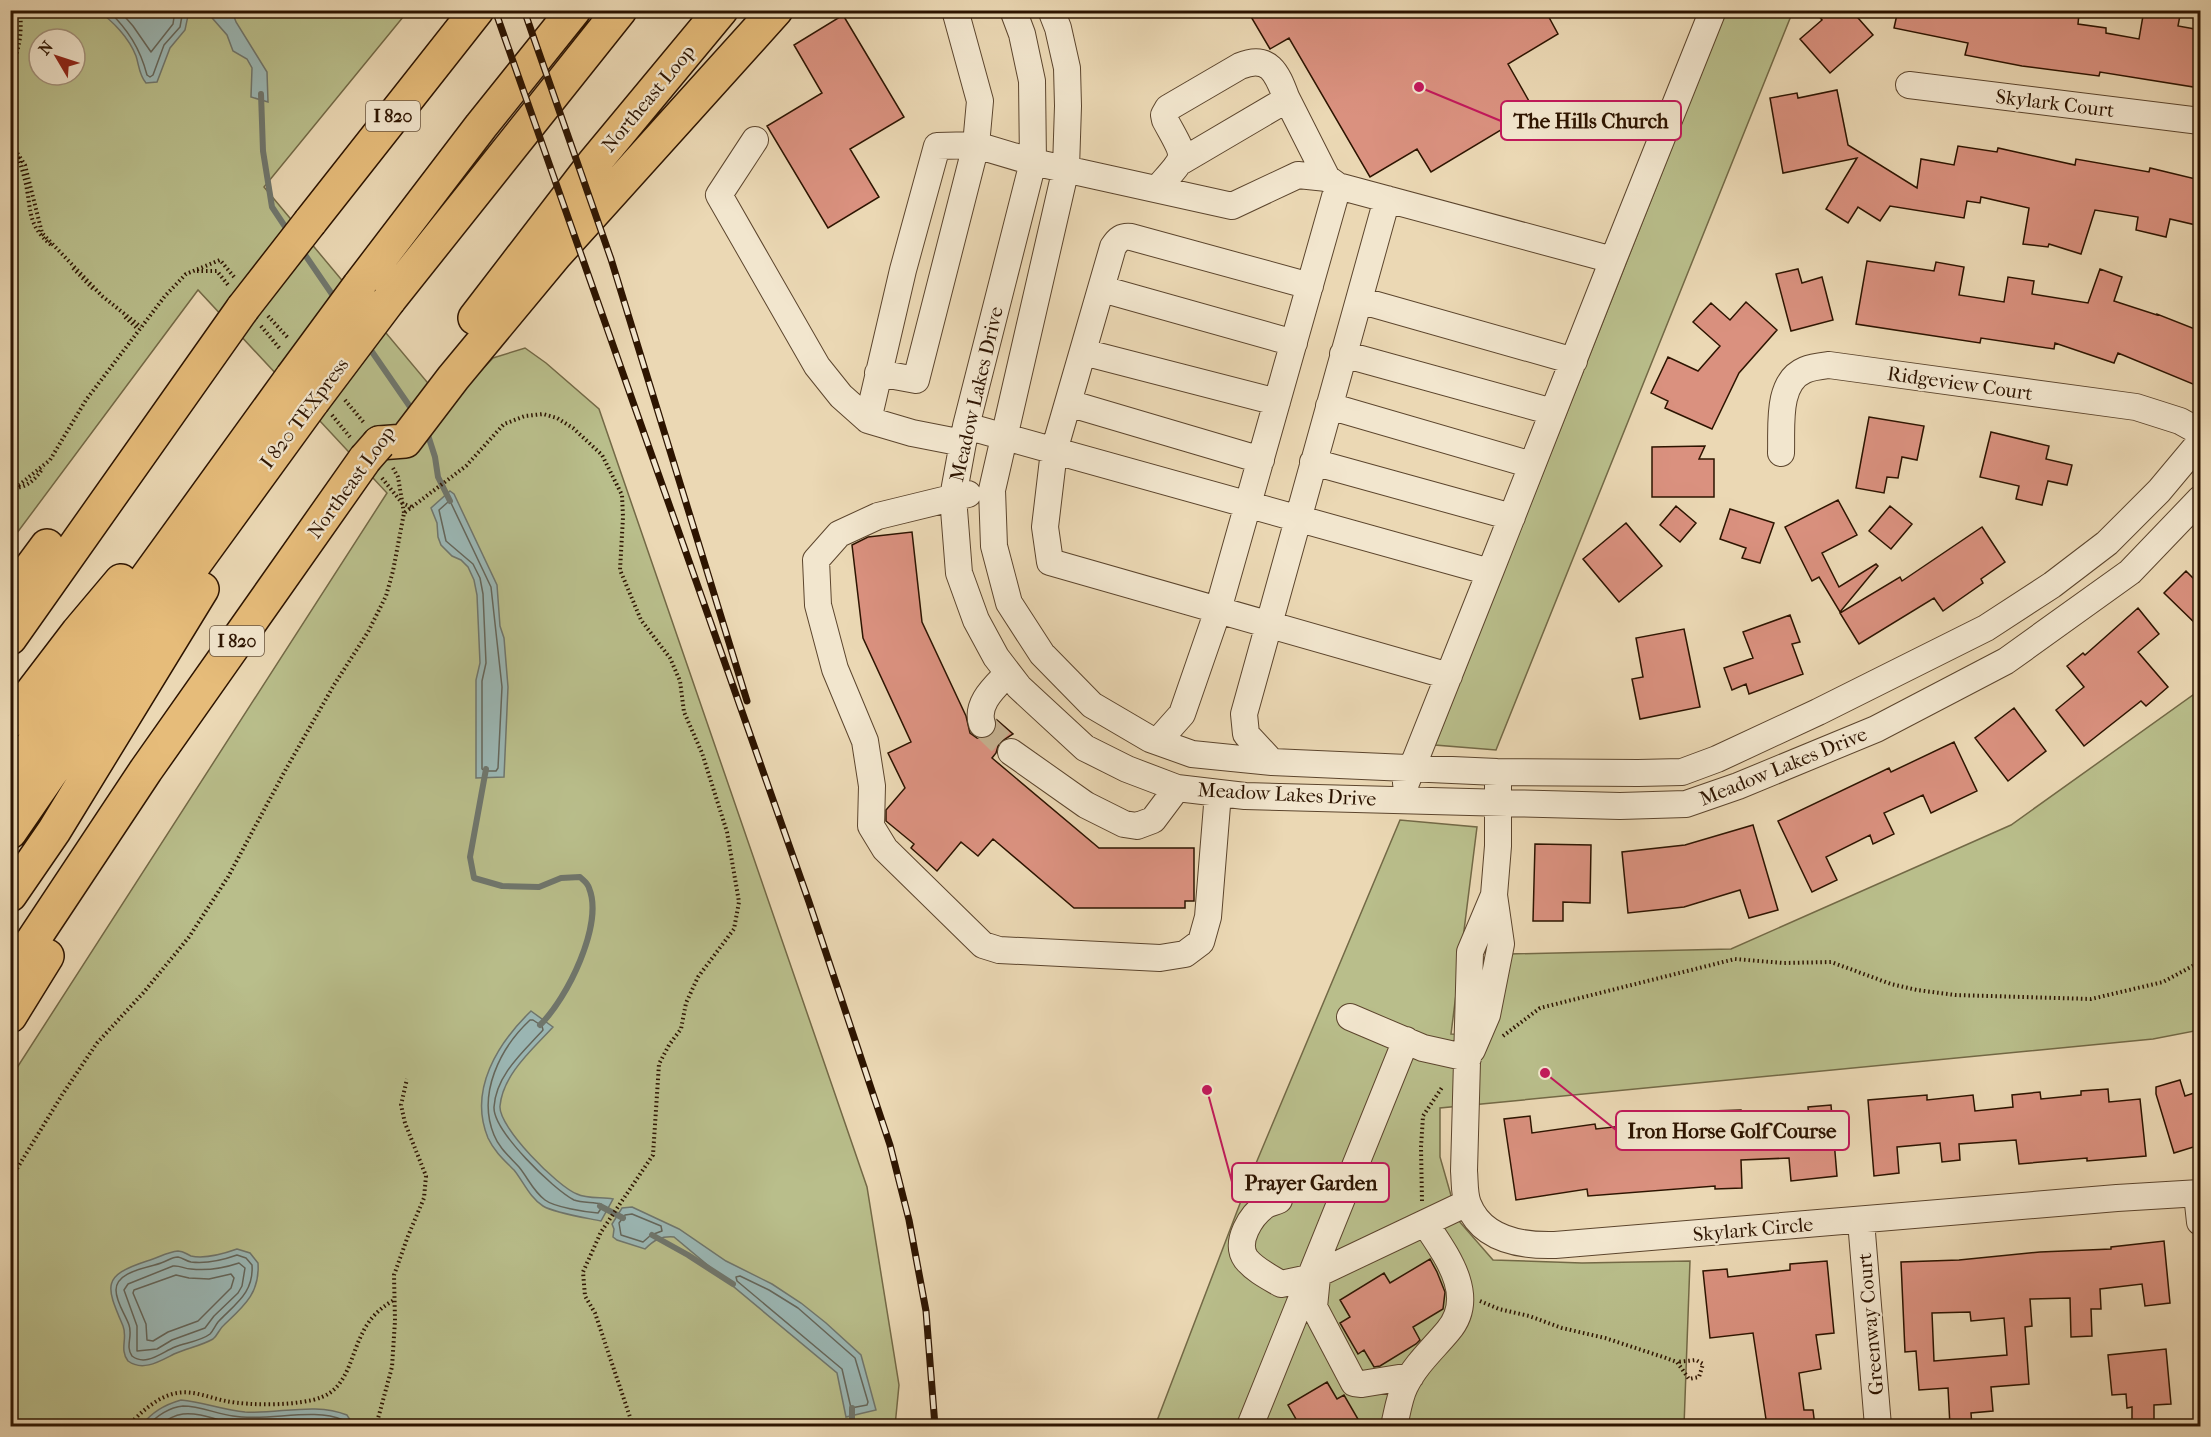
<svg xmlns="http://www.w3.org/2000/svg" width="2211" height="1437" viewBox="0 0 2211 1437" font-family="'IM FELL French Canon',serif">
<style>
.green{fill:#b9be8b;stroke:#736946;stroke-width:1.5;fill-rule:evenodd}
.water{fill:#9bb8b6;stroke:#6f766d;stroke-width:1.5}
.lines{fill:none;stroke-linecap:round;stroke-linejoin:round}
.shore{stroke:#64665b;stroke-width:1.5}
.stream{stroke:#6f766d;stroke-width:6}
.building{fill:#da917f;stroke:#2d1400;stroke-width:1.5;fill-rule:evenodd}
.minor-tunnel{stroke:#c5b190;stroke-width:26;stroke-dasharray:26 13;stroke-linecap:butt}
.minor-casing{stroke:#5c452d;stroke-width:28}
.highway-casing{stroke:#2d1400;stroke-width:36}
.path{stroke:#2d1400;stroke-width:4;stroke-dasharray:1.5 3;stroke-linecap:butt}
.minor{stroke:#f2e6ce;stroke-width:26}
.highway{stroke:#e6bc7a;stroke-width:33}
.rail-casing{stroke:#2d1400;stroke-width:7}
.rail{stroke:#f2e6ce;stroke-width:4.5;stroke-dasharray:14;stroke-linecap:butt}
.highway-bridge-casing{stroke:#2d1400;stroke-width:36;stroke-linecap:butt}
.highway-bridge{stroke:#e6bc7a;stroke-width:33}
.labels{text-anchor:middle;stroke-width:4.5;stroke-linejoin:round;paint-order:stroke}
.shield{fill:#f2e6ce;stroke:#68533e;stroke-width:1.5}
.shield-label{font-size:18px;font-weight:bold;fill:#2d1400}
.street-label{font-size:20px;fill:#2d1400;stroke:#f2e6ce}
.leader{fill:none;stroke:#c2185b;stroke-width:2}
.callout-dot{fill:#c2185b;stroke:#f2e6ce;stroke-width:2}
.callout{fill:#f2e6ce;stroke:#c2185b;stroke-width:2}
.callout-label{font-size:21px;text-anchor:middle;font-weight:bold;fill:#2d1400}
</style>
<rect width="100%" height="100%" fill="#ebd8b4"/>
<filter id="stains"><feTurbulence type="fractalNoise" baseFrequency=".00333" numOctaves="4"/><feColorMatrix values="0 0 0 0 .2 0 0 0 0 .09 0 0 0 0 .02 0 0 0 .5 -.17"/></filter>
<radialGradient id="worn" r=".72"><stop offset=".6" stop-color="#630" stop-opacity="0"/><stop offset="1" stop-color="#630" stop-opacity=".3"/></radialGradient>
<path class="green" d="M11,11H408L264,187L447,406L493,358L525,348L546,363L599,409L867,1187L899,1385L895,1426H11V1077L387,493L198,290L11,541ZM39,39H75V75H39Z
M1726,11H1793L1496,750L1435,745Z
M2200,690V1030L2153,1039L1440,1108V1157L1458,1220L1493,1260L1582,1263L1690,1261L1684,1426H1155L1249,1180L1400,820L1477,827L1451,1034L1489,1035L1509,954L1731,949L2011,825Z"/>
<path class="water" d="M98,11H189L185,30L170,48L157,82L146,83C139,75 139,65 136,56C129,38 113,21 98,11Z
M206,11H232L236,22L267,72L268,102L251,97L252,68L247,59L233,51L227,35Z
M450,491L454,494L497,585L500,626L504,638L508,687L504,777L476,778V680L480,663L477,595L474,580L468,567L461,560L452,556L441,545L438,537L437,523L431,508Z
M531,1011L553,1027C533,1049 503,1074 500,1106C498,1127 558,1187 577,1194C587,1199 602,1197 613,1199L601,1221C587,1218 554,1213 543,1206C530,1198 523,1181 514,1170C504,1160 494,1151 488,1138C468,1090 498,1043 531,1011Z
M632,1207L679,1229L726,1261L772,1284L801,1303L826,1323L861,1355L876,1410L846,1417L837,1373L674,1237C661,1236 654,1240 645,1249L617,1240L613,1237L614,1229L612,1224L622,1208Z
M237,1249L250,1253L258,1263C260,1293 244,1306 224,1325C219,1329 218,1335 213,1339C201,1346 187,1348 174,1354C160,1361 143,1372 128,1361C119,1349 128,1338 123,1326C106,1286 101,1276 147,1261C158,1258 167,1252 178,1251C184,1251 186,1254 191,1256C205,1259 223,1254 237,1249Z
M181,1400C203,1402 223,1410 245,1412C279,1414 315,1402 347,1415L354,1426H141C152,1412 164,1405 181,1400Z"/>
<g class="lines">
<path class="shore" d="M108,10C128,30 140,48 147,75L150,77L153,75L164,45L180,27L183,10
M119,10L133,26L151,52L173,24L175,10
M448,502L451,503L491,587L502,687L498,768L496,771H485L482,769V681L486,663L483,594L480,578L473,564L446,541L439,510Z
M530,1020H533L542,1026L543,1030C523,1052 496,1075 494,1107C493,1131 553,1189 574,1200C582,1203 593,1202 601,1204L602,1207L598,1213C585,1212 554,1207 545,1200C533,1191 528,1178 519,1167C510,1157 499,1148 494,1135C477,1094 500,1048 530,1020Z
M632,1214L661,1226L662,1231L651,1235L643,1242L621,1235L619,1223L625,1215Z
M237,1255L246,1258L252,1265C254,1293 235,1304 218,1322C215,1326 213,1331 210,1334C201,1341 185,1343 175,1347C162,1352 146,1367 132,1356C125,1346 133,1336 129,1325C125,1314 116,1302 116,1290C116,1271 148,1268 161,1263C168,1261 171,1257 178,1257C183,1258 186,1261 191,1262C207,1264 223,1260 237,1255Z
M239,1263L245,1268L242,1286L238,1293L214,1316L205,1328L172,1340L157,1349L137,1351V1326L124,1290L128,1284L173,1266C180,1265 184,1269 191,1269C208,1271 224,1268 239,1263Z
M231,1274L234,1278L231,1288L198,1321L168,1332L153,1341L147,1340L146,1324L133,1293L134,1290L176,1275L189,1278L209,1279Z
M740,1276L769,1290L798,1308L855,1358L868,1402L867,1405L851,1408L842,1369L737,1281L736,1277Z
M148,1426C156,1416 170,1407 183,1406C200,1406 217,1414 233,1416C268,1422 313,1407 343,1420L348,1426
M159,1426C166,1421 173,1415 183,1414C202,1412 223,1423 242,1425C270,1427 316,1415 339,1426"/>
<path class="stream" d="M261,94L263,151L272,207L290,234
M301,249L336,300
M368,346L415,414
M426,429L435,457L438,477L450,501
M486,769L470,857L474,878L502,886L539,887L561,878L580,877C583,880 588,883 589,888C604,924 567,999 540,1025
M600,1206L623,1218
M652,1235L688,1255L733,1284
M852,1426V1408"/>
</g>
<path class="building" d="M1247,10H1545L1558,34L1508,64L1534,110L1431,172L1417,149L1370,177L1289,38L1270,49Z
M1814,10H1851L1873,35L1830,73L1800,39L1822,20Z
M1898,10H2032L2054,15V11L2079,14L2078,24L2106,28V33L2139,39L2144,10H2181L2178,26L2200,30V88L2100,72L2099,76L2022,66L1965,55L1968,43L1894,28Z
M843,15L904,117L850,149L879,197L828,228L767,126L822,93L794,45Z
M1837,90L1848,145L1917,188L1921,159L1954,165L1958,146L1997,152L1998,148L2075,165L2076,159L2149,172L2150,168L2200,180V204L2196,225L2170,219L2166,237L2136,230L2138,217L2095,210L2081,254L2049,244L2048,247L2023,244L2029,208L1981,197L1980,203L1967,201L1964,218L1890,206L1880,221L1858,207L1848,223L1826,209L1857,158L1783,173L1770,98L1797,93L1798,98Z
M1867,261L1934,271L1936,262L1964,267L1959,295L2004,302L2008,277L2034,281L2032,294L2088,303L2100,269L2122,277L2114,301L2157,315V314L2200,331V387L2118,353L2114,363L2055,343L2054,349L1981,338L1980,343L1856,324Z
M1798,269L1802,283L1822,277L1833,320L1791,331L1776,274Z
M1746,302L1777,330L1739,373L1712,429L1665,408L1668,401L1651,393L1668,357L1698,371L1720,346L1693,322L1711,303L1730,320Z
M1869,417L1924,426L1917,460L1902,457L1898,478L1887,477L1884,493L1856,488Z
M1991,432L2049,446L2046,459L2072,465L2067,485L2048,481L2042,505L2016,499L2019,486L1980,477Z
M1705,446L1699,459H1714V497H1652V447Z
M1838,500L1857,535L1822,553L1839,587L1876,564L1878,566L1840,612L1819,577L1812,581L1785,527Z
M1676,506L1696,523L1680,542L1660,525Z
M1890,506L1912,524L1891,549L1869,531Z
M1730,509L1774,523L1760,563L1742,558L1746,548L1720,539Z
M1626,523L1662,566L1619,602L1583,559Z
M1982,527L2005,562L1981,579L1983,583L1943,611L1934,598L1859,644L1840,613L1900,577L1902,581Z
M912,532L922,622L966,716L970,733L977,738L984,739L991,736L996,729L997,720L1013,734L999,743L996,753L992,758L1099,848H1194V901H1185V908H1074L993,839L978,856L961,842L937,871L911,848L914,844L886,821V810L905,788L888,753L911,742L863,638L852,545L868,537Z
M2186,571L2200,585V628L2164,593Z
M2138,608L2159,634L2138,652L2168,687L2146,706L2141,701L2084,746L2056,710L2084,687L2067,666L2083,653L2085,655Z
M1790,615L1800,642L1792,644L1803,674L1749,694L1746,684L1732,690L1724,668L1753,658L1743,632Z
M1684,629L1700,707L1640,719L1632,679L1643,677L1636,638Z
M2014,708L2046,751L2008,781L1975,738Z
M1954,742L1977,791L1931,813L1923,795L1884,813L1894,834L1873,844L1870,835L1826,857L1837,880L1812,892L1778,821L1889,768L1891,772Z
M1753,825L1778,910L1749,918L1740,890L1684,907L1628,913L1622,852L1685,845Z
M1535,844L1591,845L1590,903L1563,902V921H1533Z
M2180,1080L2185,1096L2200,1091V1145L2174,1153L2156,1094V1087Z
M2108,1089L2109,1102L2140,1099L2146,1156L2087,1161V1158L2019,1164L2016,1140L1959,1144L1960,1160L1942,1162L1940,1143L1897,1147L1899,1173L1874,1176L1868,1100L1927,1095V1100L1973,1095L1975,1111L2013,1107L2012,1095L2040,1092L2041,1099L2081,1095V1091Z
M1831,1105L1837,1176L1791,1181L1789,1158L1741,1160L1742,1188L1715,1189V1186L1588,1196L1587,1189L1516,1200L1504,1119L1530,1116L1532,1133L1595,1124L1596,1129L1632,1125L1633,1141L1671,1138L1670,1120L1712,1117L1711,1111L1741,1110L1742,1124L1770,1122V1144L1811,1140L1808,1107Z
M2164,1241L2170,1303L2145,1306L2142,1284L2100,1289L2101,1309H2091L2092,1336L2071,1337L2070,1298L2030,1299L2032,1326L2025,1327L2029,1384L1991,1387L1993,1411L1971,1413L1972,1426H1950L1948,1388L1919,1390L1916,1351L1905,1352L1901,1262L1959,1260L2040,1252L2111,1249V1247ZM1970,1312L1971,1321L2004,1318L2007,1355L1934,1361L1932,1313Z
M1430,1259L1437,1272L1445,1292L1443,1309L1413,1327L1420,1340L1416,1344L1380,1366L1374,1367L1364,1350L1358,1354L1340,1323L1350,1317L1340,1300L1384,1273L1390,1283Z
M1827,1261L1834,1333L1816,1335L1821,1369L1799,1373L1804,1410H1813L1815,1426H1767L1753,1333L1710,1338L1703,1271L1727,1269L1728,1277L1790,1270V1264Z
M2166,1349L2171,1404L2154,1405V1426H2132V1407L2127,1408L2126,1394L2112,1395L2108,1355Z
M1327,1382L1337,1399L1344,1395L1362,1426H1300L1288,1405Z"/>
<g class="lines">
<path class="minor-tunnel" d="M982,724L1011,752"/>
<defs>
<path id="minor" d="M1013,10L1022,34L1032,81L1033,162L966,426L953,497L959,573L976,620L996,657L1019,687L1085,748L1127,769L1177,788L1245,796L1620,806L1686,804L1738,786L1876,729L2006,661L2130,572L2200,499
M1051,10L1058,28L1067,68L1068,106L1066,168L992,490L994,546L1009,603L1042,654L1092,705L1150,739L1192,754L1272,762L1497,772L1638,773L1682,772L1717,759L1818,712L1986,628L2052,585L2107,543L2159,491L2200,442
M1909,85L2200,121
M1286,97L1327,178
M755,140L719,195L817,366L841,396L868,420L912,433L963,443
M1157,189C1188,153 1187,161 1165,120L1164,115L1168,108L1240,66C1269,54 1277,73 1286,97L1284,101L1182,161
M1310,286L1131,237C1122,236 1118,239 1113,247L1054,451L1045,527L1050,562L1449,676
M1102,289L1294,343
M1359,300L1574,361
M1083,352L1277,402
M1343,354L1553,412
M878,373L916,380L976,145L980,101L955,10
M1068,403L1261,460
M1329,406L1532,465
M868,420L903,270L937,146L976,145L1033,162L1232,206L1298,175L1327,178L1338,186L1613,260L1713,10
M966,426L1490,572L1613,260
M1781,453C1782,427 1776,382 1805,370C1812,367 1821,366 1829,365L2136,407L2180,421L2200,432
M1313,462L1512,517
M968,494L878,516L839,534L816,560L818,605L835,669L865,741L872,786L871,826L885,849L983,945L999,950L1160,958L1185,954L1201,942L1208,917L1218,793
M982,724C975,703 996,686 1008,673
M1158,741L1182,714L1218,610L1338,186
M1011,752L1086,805L1124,824L1137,826L1153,820L1177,788
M1272,762L1246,734L1244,714L1387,199
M1406,783L1490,572
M1494,895L1470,952L1464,1171C1465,1181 1464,1194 1468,1204C1482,1240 1521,1246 1555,1245L2117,1198L2200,1193
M1350,1017L1423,1048L1468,1058
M1472,1050L1487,1015L1501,944L1494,895L1498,846V785
M2197,1194L2200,1222
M1279,1200C1275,1202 1270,1203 1266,1205C1251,1215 1234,1242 1246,1259C1255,1270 1269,1277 1281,1284L1309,1278L1467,1203
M1861,1221L1878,1426
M1317,1277L1314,1307L1354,1383L1362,1384L1411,1376
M1250,1426L1406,1040
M1394,1426C1397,1414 1399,1398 1405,1386C1415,1365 1433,1349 1448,1331C1478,1296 1446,1255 1425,1223"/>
<path id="highway" d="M310,222L477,10
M359,286L481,126L574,10
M389,300L620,10
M475,318L594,163L721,10
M379,443L405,441L453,378L555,255L776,10
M10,596L47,546
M10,638L243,308
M10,721L78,632L121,581
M10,778L117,619L292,377
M10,832L188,573L313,401
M10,895L54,831L202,589
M10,975L146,770L365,459
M10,1016L47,956"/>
</defs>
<use href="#minor" class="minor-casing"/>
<use href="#highway" class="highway-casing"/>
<path class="path" d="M10,60L16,39L14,10
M10,70C20,49 22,33 20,10
M10,142L25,165L42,233L102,296L141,327
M18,157C21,165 23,173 25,180C32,209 26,224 51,245
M73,268L93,289
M197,271H217L228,285
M268,316L289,339
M125,317L138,329
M261,326L281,350
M345,400L365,424
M332,415L350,437
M393,468L398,477L404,513
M382,478L402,503L411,507
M10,482L19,485L50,460L86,400L165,296L186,274L220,260L235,278
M10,488C26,489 35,480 43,468
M1503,1036L1540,1008L1735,959L1783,963L1831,962L1891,984L1917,990L1955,995L2091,999L2163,982L2200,962
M10,1180L62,1095L97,1043L144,992L189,937L228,877L286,769L334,685L368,632L386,596L393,571L404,513L466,466L504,424L525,416L543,414L557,418L573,428L602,455L622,495L623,517L620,570L641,620L670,658L680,681L684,712L702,753L727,832L739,902L734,929L698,977L686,1003L681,1029L669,1045L659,1064L653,1155L601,1232L583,1272L585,1296L595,1313L633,1426
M1422,1201L1421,1147L1423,1116L1443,1086
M1480,1301L1499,1309L1529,1316L1562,1328L1605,1338L1666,1358L1677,1362L1689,1379L1699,1377L1703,1364L1696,1360L1677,1362
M128,1426C140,1413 158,1396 177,1393C193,1390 210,1398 226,1401C250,1406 300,1406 322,1397C348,1387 351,1354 363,1332C369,1319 381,1307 394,1300
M376,1426L392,1367L395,1321L394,1275L408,1236L424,1198L426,1176L405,1123L401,1105L407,1079"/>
<use href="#minor" class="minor"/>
<use href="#highway" class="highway"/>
<defs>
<path id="rail" d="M495,10L809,902L890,1145L909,1220L926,1311L935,1426
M524,10L611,259L747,701"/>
</defs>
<use href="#rail" class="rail-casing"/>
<use href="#rail" class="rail"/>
<defs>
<path id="highway-bridge" d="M243,308L310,222
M292,377L359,286
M313,401L389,300
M365,459L379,443"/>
</defs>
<use href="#highway-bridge" class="highway-bridge-casing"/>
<use href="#highway-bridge" class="highway-bridge"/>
</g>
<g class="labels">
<g class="shield">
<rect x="366" y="101" width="54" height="30" rx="4.5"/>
<rect x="210" y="626" width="54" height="30" rx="4.5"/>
</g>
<g class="shield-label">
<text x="393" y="122">I 820</text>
<text x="237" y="647">I 820</text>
</g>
<g class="street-label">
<text transform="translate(648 98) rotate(-50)" y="7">Northeast Loop</text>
<text transform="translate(2055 103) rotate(7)" y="7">Skylark Court</text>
<text transform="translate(1960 383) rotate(8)" y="7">Ridgeview Court</text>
<text transform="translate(976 394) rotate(-77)" y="7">Meadow Lakes Drive</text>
<text transform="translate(304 413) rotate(-53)" y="7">I 820 TEXpress</text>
<text transform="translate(351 482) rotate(-54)" y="7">Northeast Loop</text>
<text transform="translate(1783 766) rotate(-22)" y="7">Meadow Lakes Drive</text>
<text transform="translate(1287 794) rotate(3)" y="7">Meadow Lakes Drive</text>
<text transform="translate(1753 1229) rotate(-5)" y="7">Skylark Circle</text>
<text transform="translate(1870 1324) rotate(-95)" y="7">Greenway Court</text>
</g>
</g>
<path class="leader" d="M1419 87L1501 121M1545 1073L1616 1130M1207 1090L1232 1182"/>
<g class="callout-dot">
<circle cx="1419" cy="87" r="6"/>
<circle cx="1545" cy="1073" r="6"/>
<circle cx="1207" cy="1090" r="6"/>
</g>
<g class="callout">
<rect x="1501" y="101" width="180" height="39" rx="6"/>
<rect x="1616" y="1111" width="233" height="39" rx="6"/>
<rect x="1232" y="1163" width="157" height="39" rx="6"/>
</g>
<g class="callout-label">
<text x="1591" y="128">The Hills Church</text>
<text x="1732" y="1138">Iron Horse Golf Course</text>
<text x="1311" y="1190">Prayer Garden</text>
</g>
<rect width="2211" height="1437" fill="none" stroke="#ebd8b4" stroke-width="36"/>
<rect x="12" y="12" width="2187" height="1413" fill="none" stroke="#2d1400" stroke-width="3"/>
<rect x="18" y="18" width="2175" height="1401" fill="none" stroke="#2d1400" stroke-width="1.5"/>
<g transform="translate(57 57) rotate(309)"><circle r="28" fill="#f2e6ce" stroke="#a3927c" stroke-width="1.5"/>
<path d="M0-4.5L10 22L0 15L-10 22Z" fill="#8f2418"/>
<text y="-9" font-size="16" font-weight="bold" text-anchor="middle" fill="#2d1400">N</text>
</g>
<rect width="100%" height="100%" filter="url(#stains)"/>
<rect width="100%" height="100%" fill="url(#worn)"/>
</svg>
